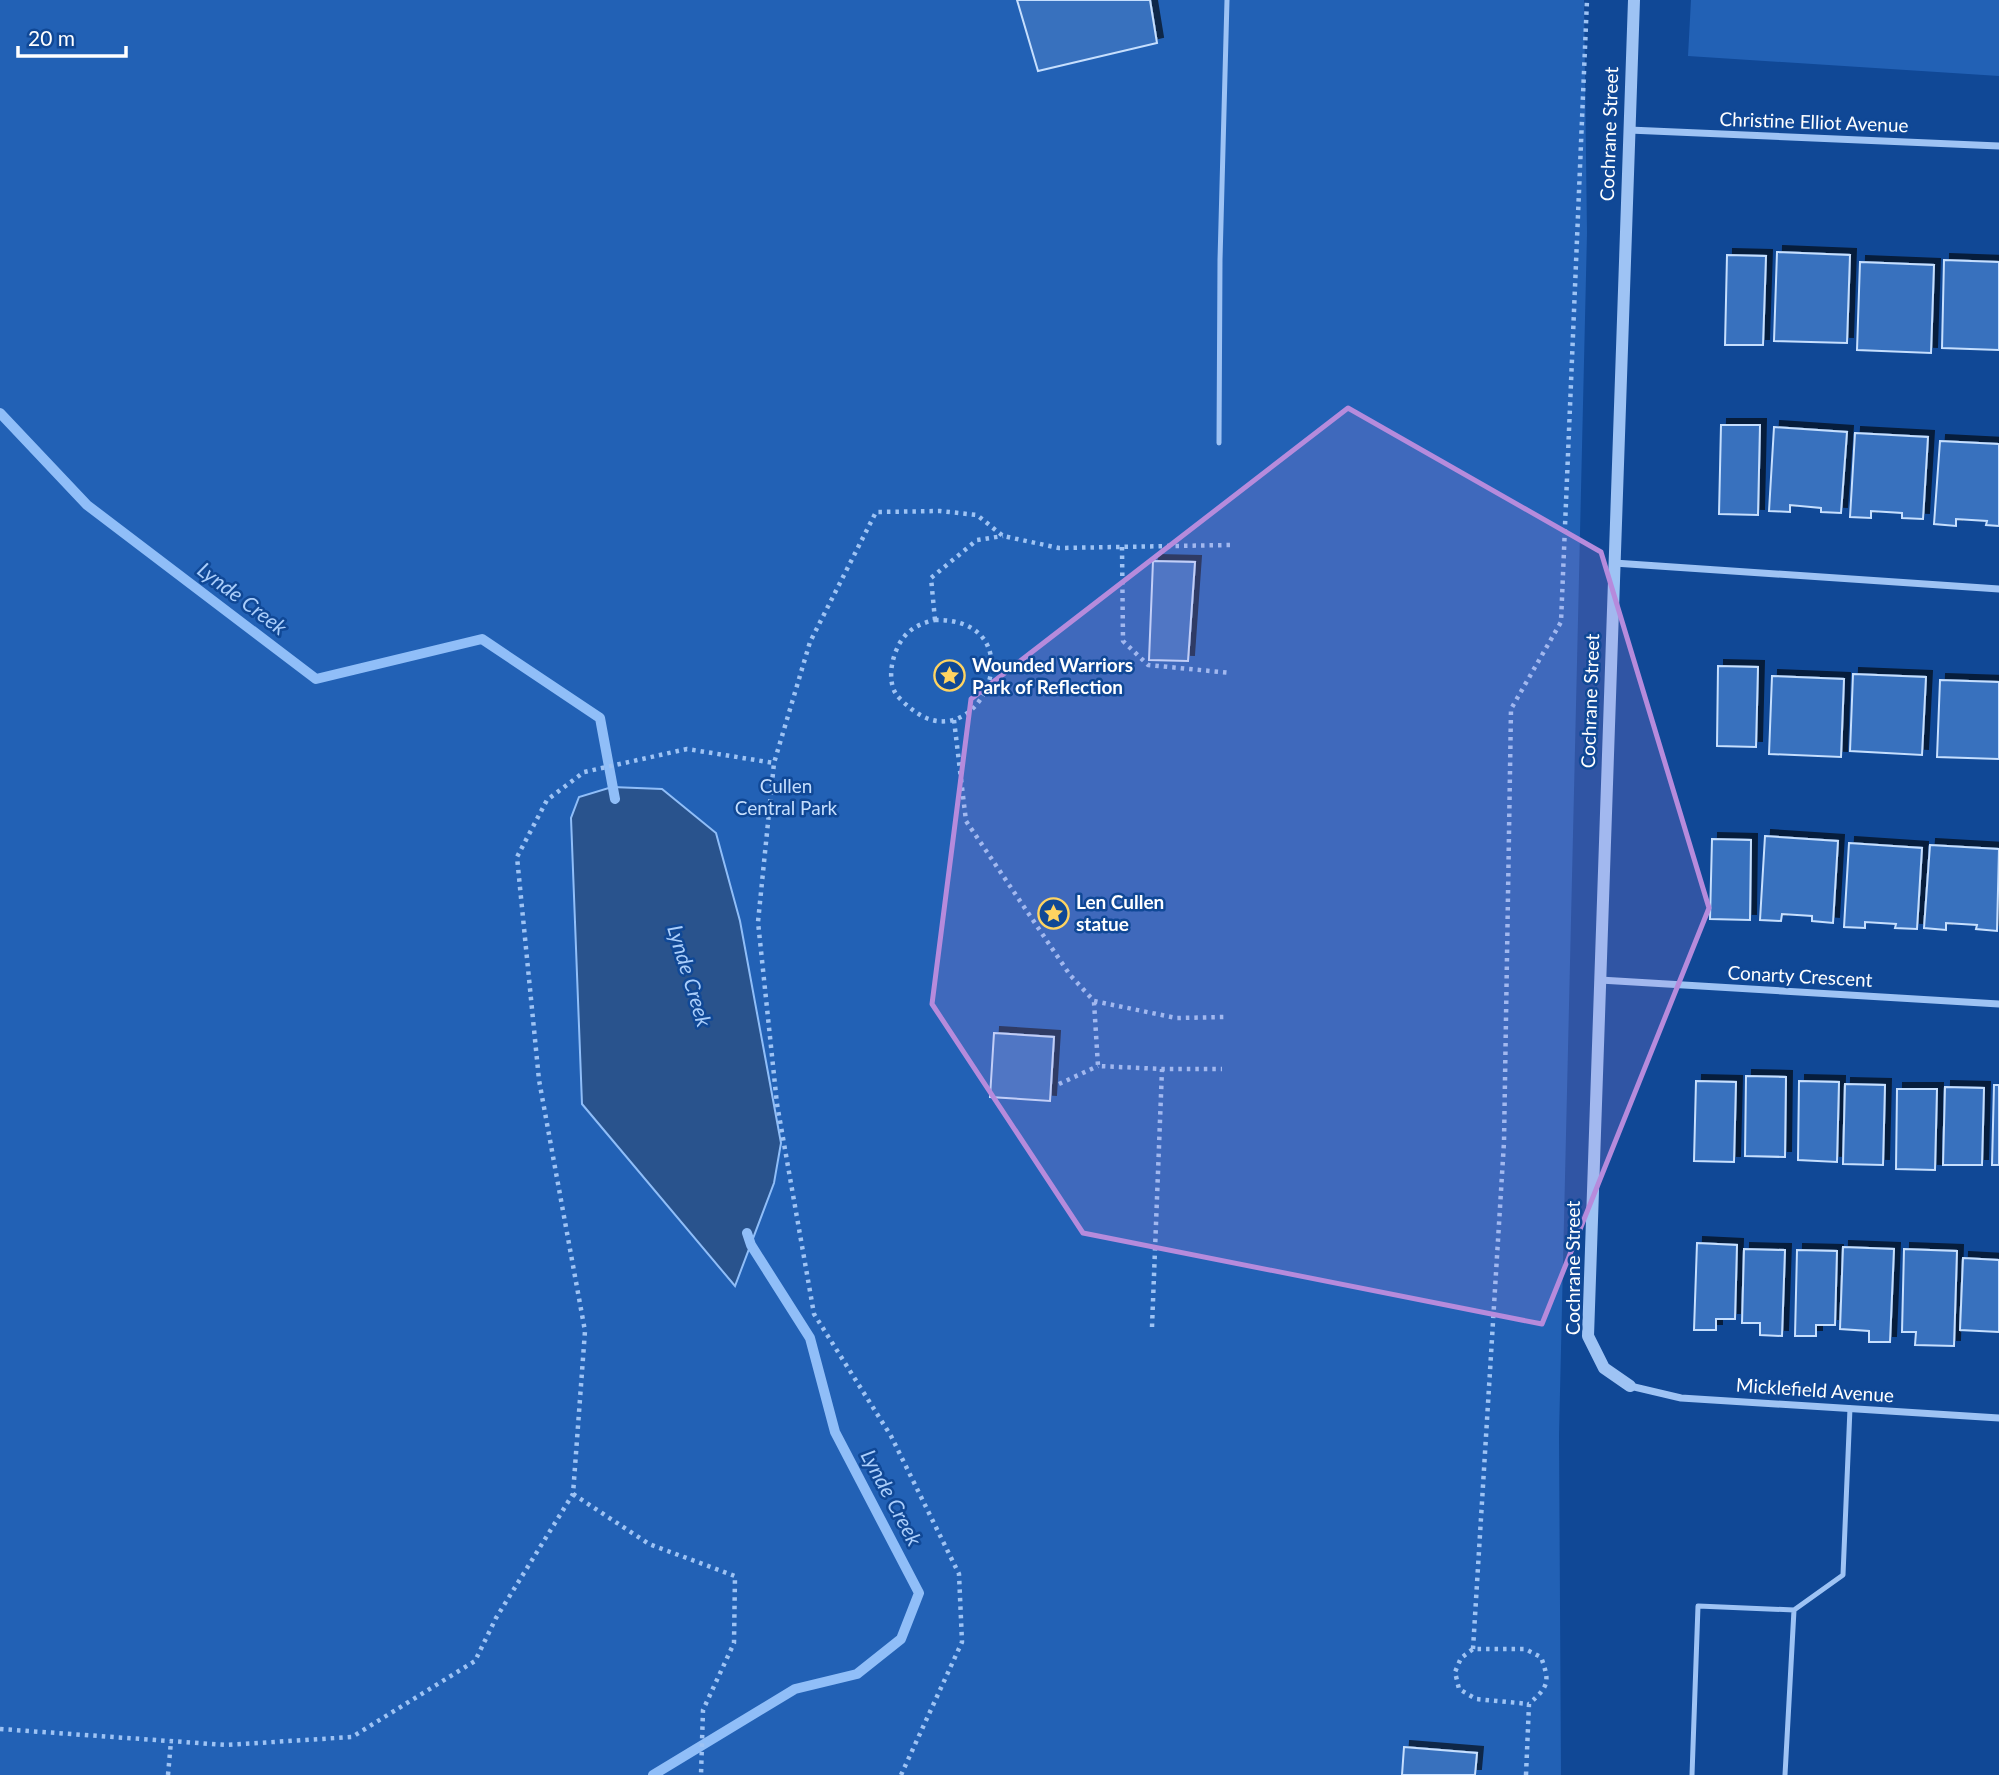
<svg xmlns="http://www.w3.org/2000/svg" width="1999" height="1775" viewBox="0 0 1999 1775" font-family="Lato,sans-serif">
<style>
.green{fill:#2261b5}
.water{fill:#29538d;stroke:#90bef8;stroke-width:2}
.lines{fill:none;stroke-linecap:round;stroke-linejoin:round}
.stream{stroke:#90bef8;stroke-width:10}
.building{fill:#3871be;stroke:#c6dffe;stroke-width:2;filter:url(#shadow)}
.path{stroke:#9ec3f4;stroke-width:4.5;stroke-dasharray:3.5 5;stroke-linecap:butt}
.service{stroke:#9ec3f4;stroke-width:5}
.minor{stroke:#9ec3f4;stroke-width:7}
.tertiary{stroke:#9ec3f4;stroke-width:12}
.marked{fill:#b68bdc;fill-opacity:0.2;stroke:#b68bdc;stroke-width:5;stroke-linejoin:round}
.labels{text-anchor:middle;stroke-width:5;stroke-linejoin:round;paint-order:stroke}
.street-label{font-size:19px;fill:#fff;stroke:#104896}
.poi-label{font-size:19px;font-weight:bold;fill:#fff;stroke:#104896;text-anchor:start}
.park-label{font-size:19px;fill:#c6dffe;stroke:#104896}
.water-label{font-size:21px;font-style:italic;fill:#aacefb;stroke:#104896}
</style>
<defs>
<filter id="shadow"><feDropShadow dx="6" dy="-6" stdDeviation="0" flood-color="#0009"/></filter>
</defs>
<rect width="100%" height="100%" fill="#104896"/>
<path class="green" d="M0,0H1584L1587,233L1559,1435L1561,1775H0Z
M1691,0H1999V76L1688,56Z"/>
<path class="water" d="M612,787L662,789L716,833L740,921L781,1143L774,1183L735,1286L582,1104L571,818L579,797Z"/>
<g class="lines">
<path class="stream" d="M0,413L87,505L316,679L482,639L600,718L615,799
M653,1775L795,1689L857,1674L901,1639L919,1593L835,1432L810,1338L751,1245L747,1233"/>
</g>
<path class="building" d="M1017,0H1150L1157,43L1038,71Z
M1777,252L1850,255L1847,343L1774,341Z
M1727,255L1766,256L1763,345H1725Z
M1944,260L1999,262V350L1942,348Z
M1860,262L1934,265L1931,353L1857,350Z
M1721,425H1760L1758,515L1719,514Z
M1774,427L1847,432L1841,513L1821,512V508L1790,505V512L1769,511Z
M1855,433L1928,437L1923,519L1902,518V513L1871,511V518L1850,517Z
M1940,441L1999,444V526L1986,525L1987,521L1956,519V526L1934,524Z
M1153,561L1195,562L1188,661L1149,660Z
M1718,666L1758,667L1756,747L1717,746Z
M1853,674L1926,677L1922,755L1850,751Z
M1772,676L1844,679L1841,757L1769,754Z
M1940,680L1999,682V759L1937,757Z
M1765,836L1838,841L1833,923L1812,921V916L1782,914L1781,921L1760,920Z
M1712,839L1751,840L1750,920L1710,919Z
M1849,843L1922,848L1917,929L1895,928L1896,924L1865,922V928L1844,927Z
M1930,845L1999,849L1997,931L1976,929L1977,925L1946,923V930L1924,928Z
M994,1033L1054,1037L1050,1101L990,1097Z
M1746,1076L1786,1077L1785,1157L1745,1156Z
M1696,1081L1736,1082L1734,1162L1694,1161Z
M1799,1081L1839,1082L1837,1162L1798,1160Z
M1845,1084L1885,1085L1883,1165L1843,1164Z
M1994,1085H1999V1165H1992Z
M1945,1087L1984,1088L1982,1165H1943Z
M1897,1089H1937L1935,1170L1896,1169Z
M1697,1243L1737,1245L1735,1319H1716V1330H1694Z
M1843,1247L1894,1249L1890,1342H1869V1331L1840,1329Z
M1744,1249L1785,1250L1782,1336L1760,1335V1323H1742Z
M1904,1249L1957,1251L1954,1346L1915,1345L1916,1332H1902Z
M1797,1250L1837,1251L1835,1325H1816V1336H1795Z
M1963,1258L1999,1260V1332L1960,1330Z
M1404,1747L1477,1753L1475,1775H1402Z"/>
<g class="lines">
<path class="path" d="M1122,547L1123,641L1148,665L1231,673
M935,620C1041,618 978,769 908,706C904,703 899,698 896,694C885,677 894,643 910,631C917,625 926,622 935,620Z
M935,620L931,578L977,540L1003,536
M954,720L966,821L1070,975L1094,1001L1176,1018L1225,1017
M1094,1002L1098,1066L1162,1069H1222
M1059,1084L1098,1066
M1152,1327L1162,1069
M573,1494L649,1544L735,1576L734,1643L703,1710L701,1775
M1473,1649L1504,1142L1511,709L1561,622L1587,0
M0,1729L226,1745L352,1737L475,1661L496,1618L573,1494L585,1331L539,1080L517,857L547,800L584,772L687,749L774,763
M168,1775L171,1741
M901,1775L962,1642L959,1574L891,1436L814,1314L777,1104L758,922L774,763L810,642L876,512L940,511L977,515L1003,536L1059,548L1230,545
M1526,1775L1529,1704C1549,1686 1550,1682 1541,1657L1525,1649H1473L1461,1658L1455,1672L1459,1689L1476,1699L1529,1704"/>
<path class="service" d="M1219,443L1220,260L1227,0
M1692,1775L1698,1606L1794,1610L1843,1575L1850,1408
M1785,1775L1794,1610"/>
<path class="minor" d="M1629,130L1999,146
M1614,563L1999,589
M1600,980L1999,1004
M1630,1386L1681,1398L1999,1418"/>
<path class="tertiary" d="M1630,1386L1604,1368L1588,1336L1634,0"/>
</g>
<path class="marked" d="M1348,408L1601,552L1709,908L1542,1324L1083,1233L932,1004L971,699Z"/>
<defs>
<symbol id="sight-ring" viewBox="-11 -11 22 22"><circle r="9.5" fill="#104896" stroke="#ffd461" stroke-width="1.5"/><path d="M0-6L1.8-2.2L6-1.7L2.9 1.2L3.7 5.4L0 3.3L-3.7 5.4L-2.9 1.2L-6-1.7L-1.8-2.2Z" fill="#ffd461"/></symbol>
</defs>
<g fill-rule="evenodd">
<use href="#sight-ring" x="932" y="658" width="35" height="35"/>
<use href="#sight-ring" x="1036" y="896" width="35" height="35"/>
</g>
<g class="labels">
<g class="street-label">
<text transform="translate(1814 122) rotate(2)" y="7">Christine Elliot Avenue</text>
<text transform="translate(1609 134) rotate(-88)" y="7">Cochrane Street</text>
<text transform="translate(1590 701) rotate(-88)" y="7">Cochrane Street</text>
<text transform="translate(1800 976) rotate(3)" y="7">Conarty Crescent</text>
<text transform="translate(1573 1268) rotate(-90)" y="7">Cochrane Street</text>
<text transform="translate(1815 1390) rotate(4)" y="7">Micklefield Avenue</text>
</g>
<g class="poi-label">
<text x="972" y="672">Wounded Warriors<tspan x="972" dy="22">Park of Reflection</tspan></text>
<text x="1076" y="909">Len Cullen<tspan x="1076" dy="22">statue</tspan></text>
</g>
<g class="park-label">
<text x="786" y="793">Cullen<tspan x="786" dy="22">Central Park</tspan></text>
</g>
<g class="water-label">
<text transform="translate(242 599) rotate(37)" y="7">Lynde Creek</text>
<text transform="translate(689 976) rotate(73)" y="7">Lynde Creek</text>
<text transform="translate(891 1498) rotate(62)" y="7">Lynde Creek</text>
</g>
</g>
<path d="M18 46v10h108v-10" fill="none" stroke="#ffffff" stroke-width="3.5"/>
<text x="28" y="46" font-size="21" fill="#ffffff" stroke="#104896" stroke-width="5" paint-order="stroke">20 m</text>
</svg>
